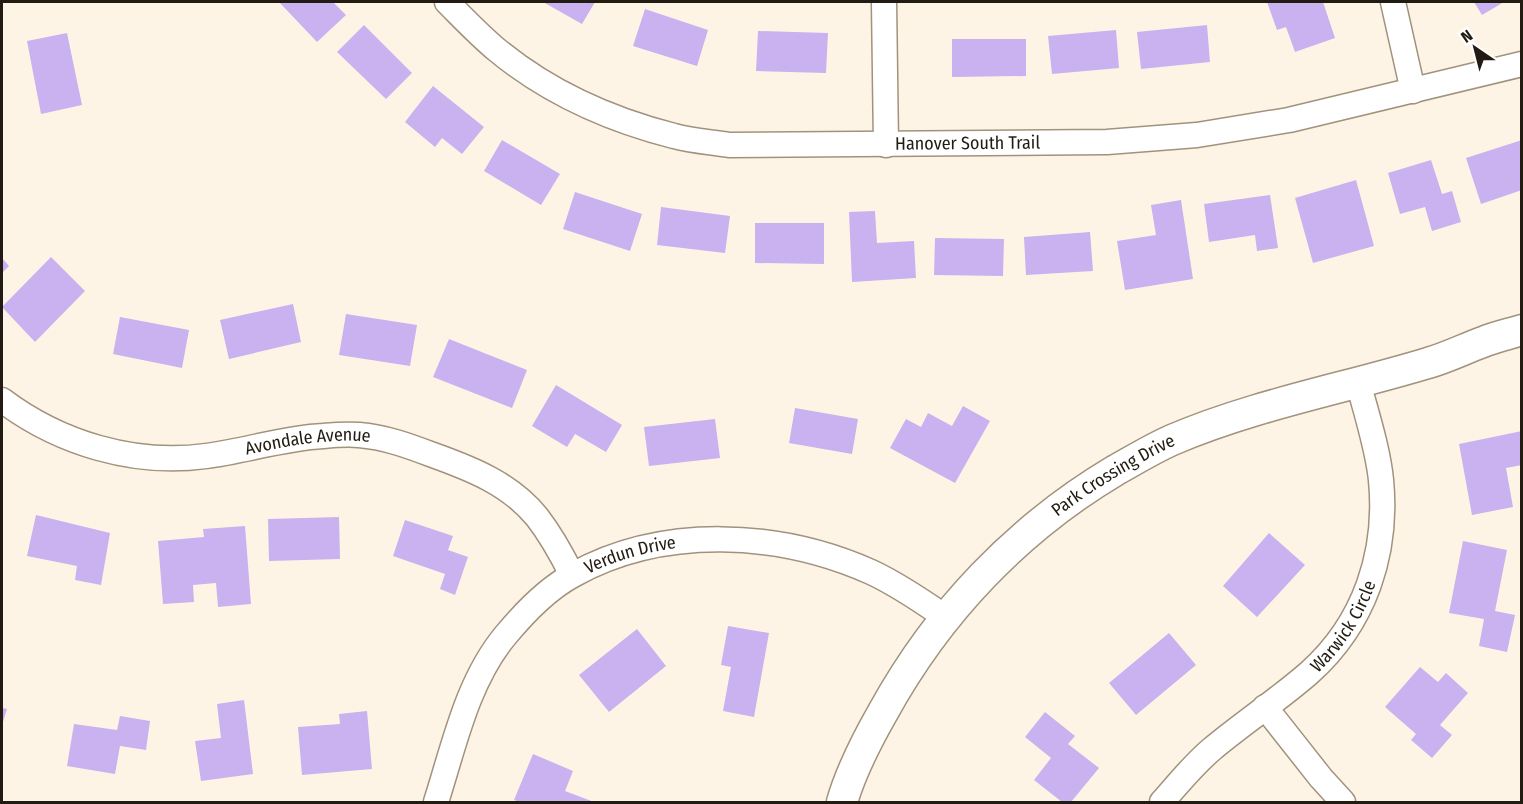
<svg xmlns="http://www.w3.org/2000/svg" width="1523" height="804" viewBox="0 0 1523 804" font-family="'Fira Sans Condensed',sans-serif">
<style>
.building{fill:#cab1ef}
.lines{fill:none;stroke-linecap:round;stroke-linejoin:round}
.minor-casing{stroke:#a1927c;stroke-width:27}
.tertiary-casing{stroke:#a1927c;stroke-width:33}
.minor{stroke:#fff;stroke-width:24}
.tertiary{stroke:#fff;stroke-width:30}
.labels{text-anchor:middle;stroke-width:6;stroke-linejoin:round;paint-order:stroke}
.street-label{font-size:18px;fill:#211b12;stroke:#fff}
</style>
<rect width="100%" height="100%" fill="#fef4e6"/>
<path class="building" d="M279,2H333L346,15L317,42Z
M543,2H595L582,24Z
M1267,2H1323L1335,38L1295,52L1286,27L1277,30Z
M1474,2H1504L1482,15Z
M645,9L708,30L697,66L633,46Z
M364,25L412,73L386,99L337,52Z
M1207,25L1210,62L1141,69L1137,32Z
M1116,30L1119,68L1052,74L1048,36Z
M758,31L828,33L826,73L756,71Z
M67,33L82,105L41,114L27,41Z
M952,39H1026V76L952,77Z
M433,86L484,127L462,154L442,138L435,147L405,122Z
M502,140L560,174L541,205L484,171Z
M1522,140V190L1481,204L1466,158Z
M1431,160L1442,194L1452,191L1461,222L1432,231L1425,207L1400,214L1388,173Z
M1356,180L1374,246L1313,263L1295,198Z
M575,192L642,214L630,251L563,229Z
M1270,195L1278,248L1257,251L1255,235L1209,242L1204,204Z
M1181,200L1193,279L1125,290L1117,241L1156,235L1151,205Z
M661,207L730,216L725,253L657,245Z
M875,211L877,243L914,241L916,278L852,282L849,212Z
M755,223H824V264L755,263Z
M1090,232L1093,271L1026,275L1024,237Z
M935,238L1004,239L1003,276L934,275Z
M51,257L85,291L35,342L2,307Z
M2,258L9,266L2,273Z
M293,304L301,342L229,359L220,320Z
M346,314L417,325L410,366L339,355Z
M120,317L189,330L182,368L113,354Z
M449,339L527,370L512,408L433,377Z
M556,385L622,425L606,452L575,434L567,447L532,426Z
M963,406L990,421L955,483L890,448L906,419L921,427L928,413L952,426Z
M795,408L858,419L852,454L789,443Z
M715,419L720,458L649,466L644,427Z
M1522,431V465L1506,468L1513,507L1472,515L1459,444Z
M36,515L110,533L101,585L75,580L77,566L27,556Z
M339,517L340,559L269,561L268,519Z
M405,520L453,536L448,550L468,557L455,595L440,589L445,574L393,556Z
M245,526L251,604L218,607L216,583L193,585L194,602L163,604L158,541L204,537L203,529Z
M1269,533L1305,565L1257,617L1223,586Z
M1463,541L1507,550L1495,611L1515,615L1507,652L1479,646L1484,619L1449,613Z
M728,626L769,633L754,717L723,711L731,667L721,665Z
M637,629L666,666L609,712L579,675Z
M1169,633L1196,665L1136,715L1109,683Z
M1420,667L1438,682L1446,673L1468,693L1440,725L1452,735L1432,758L1411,740L1416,734L1385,707Z
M244,700L253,774L201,781L195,741L221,738L217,704Z
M2,708L7,709L2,725Z
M367,711L372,769L302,775L298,727L340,724L339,714Z
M1045,712L1075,736L1068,744L1099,768L1071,802H1062L1034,780L1051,758L1025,737Z
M120,716L150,721L146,750L120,746L115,774L67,766L74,724L117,730Z
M533,754L573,771L565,791L594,802H520L514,800Z"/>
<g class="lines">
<defs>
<g id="minor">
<path id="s1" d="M447,2C463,18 479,35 497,50C548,92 611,120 674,136C692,141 711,142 729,145L1107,142L1197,135L1289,120L1522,64"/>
<path d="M884,2L886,145"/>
<path d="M1393,2L1413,91"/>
<path id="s2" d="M2,400C59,443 134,466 206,456C245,451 284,438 323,436C334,435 347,434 359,435C385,437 409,446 433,455C472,469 510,484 537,517C551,535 562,555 572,575"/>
<path d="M1265,707L1321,778L1343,802"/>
<path id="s3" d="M436,802C454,746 467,682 505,636C524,613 547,589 573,575C663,525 779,531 871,572C897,584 922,601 945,617"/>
<path id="s4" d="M1162,802C1178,784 1193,765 1212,749C1243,723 1278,700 1309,673C1365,623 1388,553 1381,480C1378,449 1366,412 1358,382"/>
</g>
<g id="tertiary">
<path id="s5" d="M842,802C851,771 867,740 883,712C938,612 1017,529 1116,470C1134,460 1152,449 1172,440C1254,405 1342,389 1428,363C1446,358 1464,349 1483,342C1495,337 1509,334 1522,330"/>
</g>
</defs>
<use href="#minor" class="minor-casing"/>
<use href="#tertiary" class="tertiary-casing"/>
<use href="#minor" class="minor"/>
<use href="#tertiary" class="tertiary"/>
</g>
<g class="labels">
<g class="street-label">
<text dy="6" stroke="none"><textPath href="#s1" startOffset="562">Hanover South Trail</textPath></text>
<text dy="6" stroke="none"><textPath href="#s2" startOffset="320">Avondale Avenue</textPath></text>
<text dy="6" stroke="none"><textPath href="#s5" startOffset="434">Park Crossing Drive</textPath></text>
<text dy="6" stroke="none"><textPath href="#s3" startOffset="334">Verdun Drive</textPath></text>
<text dy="6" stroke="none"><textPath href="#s4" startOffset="255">Warwick Circle</textPath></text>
</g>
</g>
<rect width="1523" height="804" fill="none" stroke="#211b12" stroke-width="6"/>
<g transform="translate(1475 48) rotate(325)" stroke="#ffffff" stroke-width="4.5" paint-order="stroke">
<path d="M0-4.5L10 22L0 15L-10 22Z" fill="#211b12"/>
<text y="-9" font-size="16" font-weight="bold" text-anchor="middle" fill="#211b12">N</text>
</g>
</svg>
